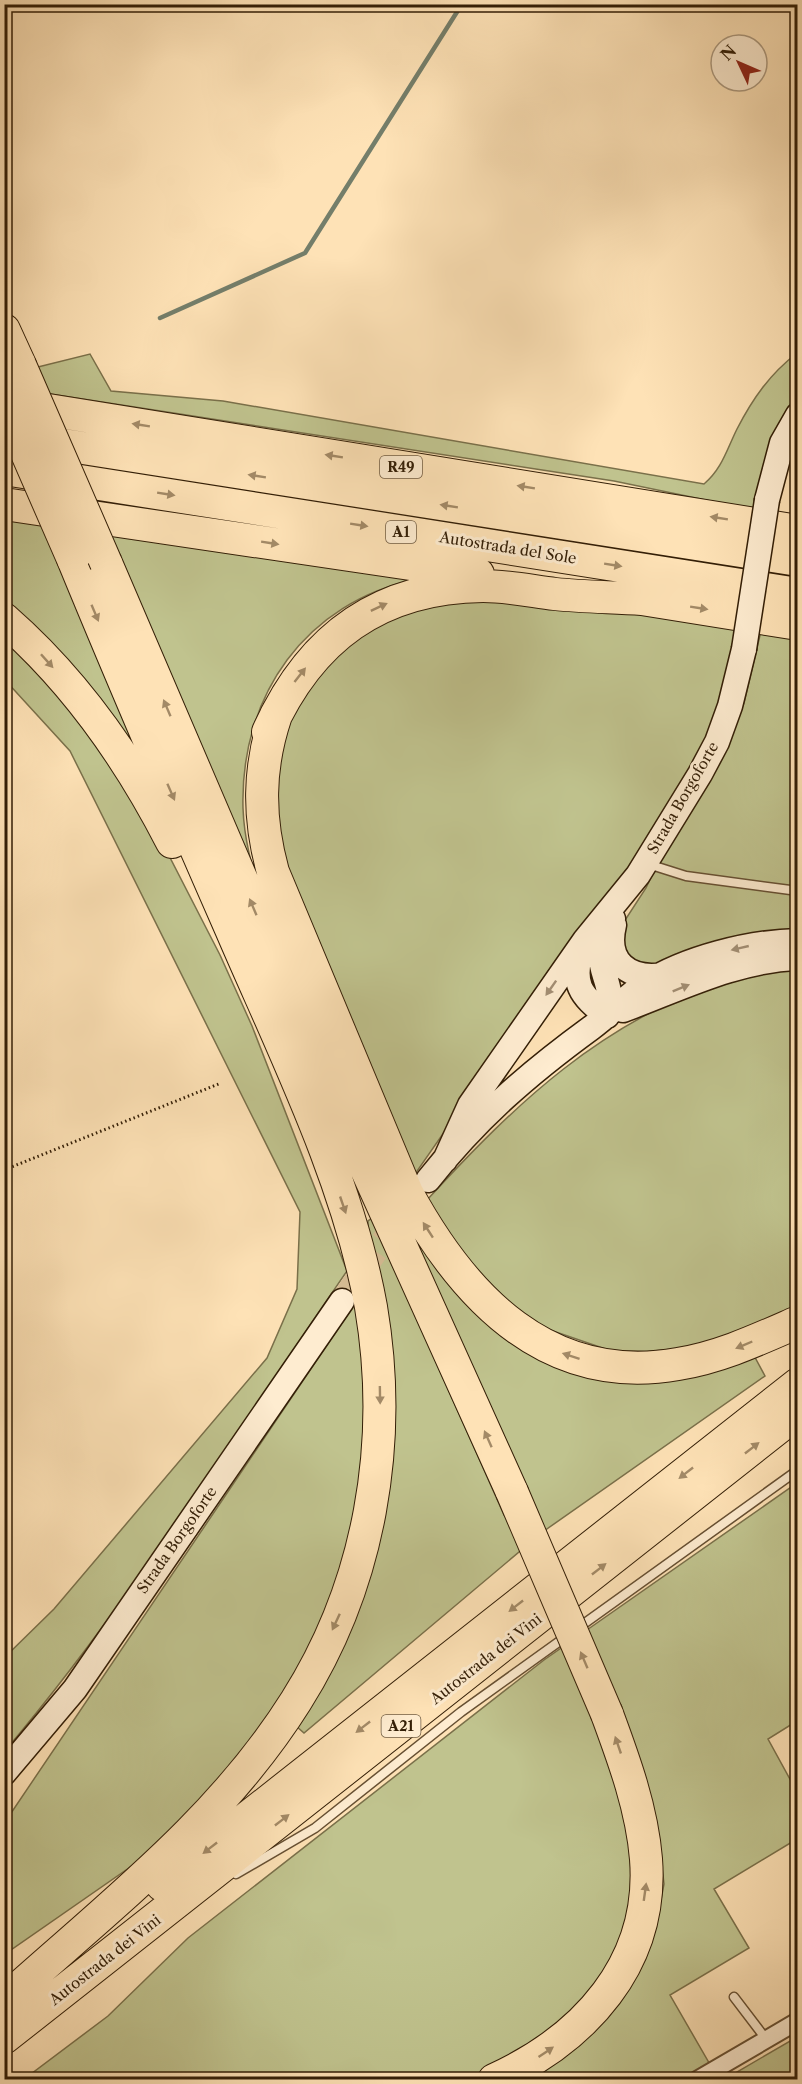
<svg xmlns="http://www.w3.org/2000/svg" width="802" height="2084" viewBox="0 0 802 2084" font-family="'Libre Caslon Text',serif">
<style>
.green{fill:#c0c38e;stroke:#7a704a;stroke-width:1.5}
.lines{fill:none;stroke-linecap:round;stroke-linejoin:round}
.stream{stroke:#747e6a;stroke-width:4.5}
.secondary-tunnel{stroke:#d5bb93;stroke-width:24;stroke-dasharray:24 12;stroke-linecap:butt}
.lane-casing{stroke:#664f32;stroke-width:11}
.street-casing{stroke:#664f32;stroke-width:20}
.secondary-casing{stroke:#331e06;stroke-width:27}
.highway-casing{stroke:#331e06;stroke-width:34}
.path{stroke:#331e06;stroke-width:3;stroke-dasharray:1.5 3;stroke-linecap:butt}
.lane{stroke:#feecd0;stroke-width:8}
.street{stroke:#feecd0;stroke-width:16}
.secondary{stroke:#feecd0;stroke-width:24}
.highway{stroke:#fee2b6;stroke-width:32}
.secondary-bridge-casing{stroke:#331e06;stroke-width:27;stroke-linecap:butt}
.highway-bridge-casing{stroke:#331e06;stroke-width:34;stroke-linecap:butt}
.secondary-bridge{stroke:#feecd0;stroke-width:24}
.highway-bridge{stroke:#fee2b6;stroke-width:32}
.oneway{fill:#a38a67}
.oneway2{fill:#a38f75}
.labels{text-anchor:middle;stroke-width:6;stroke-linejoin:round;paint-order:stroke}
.shield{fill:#feecd0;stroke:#705c43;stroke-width:1.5}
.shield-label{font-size:14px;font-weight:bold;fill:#331e06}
.street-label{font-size:15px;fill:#331e06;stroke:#feecd0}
</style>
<rect width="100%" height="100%" fill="#fee2b6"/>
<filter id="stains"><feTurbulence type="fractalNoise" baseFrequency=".00333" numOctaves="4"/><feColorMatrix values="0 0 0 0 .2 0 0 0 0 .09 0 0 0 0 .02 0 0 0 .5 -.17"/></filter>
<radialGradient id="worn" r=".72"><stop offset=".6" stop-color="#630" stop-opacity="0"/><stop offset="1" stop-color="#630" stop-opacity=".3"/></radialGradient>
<path class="green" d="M797,353L798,398L779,424L767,453L754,510L614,481L5,387L4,363L38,367L90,354L111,391L223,401L704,484C722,469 727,449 737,429C753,398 770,374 797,353Z
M4,509L417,579C306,602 240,695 243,808C244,839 252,867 261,897L165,808L5,607Z
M520,595L736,629L725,688L709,736L650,836L413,1177L273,833L278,733L318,666L395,608Z
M5,630L56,683L146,811L220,955L252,1026L347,1271C237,1431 130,1603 5,1751V1657L54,1609L267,1358L297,1289L300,1212L70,751L5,680Z
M761,631L797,637V934L654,972L625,958L618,931L646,888L669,839L724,752L744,703Z
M797,966V1308L718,1345L620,1354L518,1319L436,1224L427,1200C517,1102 601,1022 730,978C751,970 776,970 797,966Z
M375,1216L437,1364L504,1515L530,1500L408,1225L572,1365L751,1350L765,1376L544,1531L304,1733L295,1725L370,1561L368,1221Z
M356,1302L364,1352V1469L337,1589L315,1638L255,1741L149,1854L5,1954V1822Z
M797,1483V1721L768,1739L797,1792V1839L714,1889L749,1948L670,1995L712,2068L693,2079H524L656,1926L664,1884L659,1842L621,1705L595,1715L634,1827L633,1927L576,2017L484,2073L466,2079L23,2080L108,2016L188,1938L544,1660Z
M797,2037V2079H725Z"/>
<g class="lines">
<path class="stream" d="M160,318L305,253L462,4"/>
<path class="secondary-tunnel" d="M342,1301L401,1215"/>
<defs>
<path id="lane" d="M648,864L686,876L798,891
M236,1874L315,1828L461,1712L798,1470
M734,1997L766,2039"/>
<path id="street" d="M697,2080L798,2021"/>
<path id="secondary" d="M767,500L782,443L798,415
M614,925C605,962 629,980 663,975
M582,948C571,984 580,995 607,1016
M623,1010C680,989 736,960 798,958
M607,1016C619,975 583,969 613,919
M445,1160L470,1105L585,940L638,875L700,774L717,742L730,706L744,649
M428,1180C477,1118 528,1074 591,1028C610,1014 626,997 645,984C686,958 749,942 798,941
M4,1773L75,1689L342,1301"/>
<path id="highway" d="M4,330L20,365
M17,405L798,531
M32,440L798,560
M4,469L798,594
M4,504L478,574
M106,563L359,1153L512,1492
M623,596L798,624
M4,619C75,681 129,758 172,842
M276,715C258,768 258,818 273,872L407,1193C464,1298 548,1387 678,1364C721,1357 759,1339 798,1322
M268,732C310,638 379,587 483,586C507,586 531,591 555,594C584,597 613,597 642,599
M162,1885L798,1384
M4,2001C108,1907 220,1822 296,1701C370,1584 394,1443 371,1307C348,1179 282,1048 231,929C177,806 124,683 73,559
M4,2038L798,1412
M494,2080C584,2039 654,1964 646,1859C642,1809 624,1760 607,1714"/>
</defs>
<use href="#lane" class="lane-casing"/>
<use href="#street" class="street-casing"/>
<use href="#secondary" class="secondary-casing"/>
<use href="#highway" class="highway-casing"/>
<path class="path" d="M4,1170L221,1083"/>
<use href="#lane" class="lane"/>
<use href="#street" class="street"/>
<use href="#secondary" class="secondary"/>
<use href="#highway" class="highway"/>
<defs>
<path id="secondary-bridge" d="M744,649L767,500"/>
<path id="highway-bridge" d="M20,365L106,563
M4,401L73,559
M512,1492L607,1714"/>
</defs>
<use href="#secondary-bridge" class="secondary-bridge-casing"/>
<use href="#highway-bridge" class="highway-bridge-casing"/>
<use href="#secondary-bridge" class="secondary-bridge"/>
<use href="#highway-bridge" class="highway-bridge"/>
</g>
<defs><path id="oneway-solid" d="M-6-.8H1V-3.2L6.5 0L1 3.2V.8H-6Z" transform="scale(1.5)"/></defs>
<g class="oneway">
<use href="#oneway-solid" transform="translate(141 425) rotate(-171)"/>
<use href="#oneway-solid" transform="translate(334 456) rotate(-171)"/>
<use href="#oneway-solid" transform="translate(257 476) rotate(-171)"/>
<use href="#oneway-solid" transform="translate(526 487) rotate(-171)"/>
<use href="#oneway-solid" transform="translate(166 494) rotate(9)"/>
<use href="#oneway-solid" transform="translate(449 506) rotate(-171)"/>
<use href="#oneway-solid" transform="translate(719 518) rotate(-171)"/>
<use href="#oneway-solid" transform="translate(359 525) rotate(9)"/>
<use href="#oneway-solid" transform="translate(270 543) rotate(9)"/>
<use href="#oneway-solid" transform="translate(613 565) rotate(9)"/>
<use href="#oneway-solid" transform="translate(379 607) rotate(-25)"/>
<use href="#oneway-solid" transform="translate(699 608) rotate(9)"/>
<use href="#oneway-solid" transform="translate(95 613) rotate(67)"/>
<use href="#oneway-solid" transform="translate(47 661) rotate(48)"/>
<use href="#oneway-solid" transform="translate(300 675) rotate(-52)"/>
<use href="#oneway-solid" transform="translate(167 708) rotate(-113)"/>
<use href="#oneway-solid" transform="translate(171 792) rotate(66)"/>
<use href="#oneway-solid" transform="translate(253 907) rotate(-113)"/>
<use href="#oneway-solid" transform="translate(343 1205) rotate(71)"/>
<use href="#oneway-solid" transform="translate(428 1230) rotate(-123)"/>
<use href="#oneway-solid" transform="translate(744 1345) rotate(157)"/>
<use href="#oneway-solid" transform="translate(571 1356) rotate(-162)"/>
<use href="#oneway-solid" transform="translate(380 1395) rotate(89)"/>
<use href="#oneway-solid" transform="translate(488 1439) rotate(-114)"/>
<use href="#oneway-solid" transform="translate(752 1448) rotate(-38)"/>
<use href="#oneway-solid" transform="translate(686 1473) rotate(142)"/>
<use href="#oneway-solid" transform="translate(599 1569) rotate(-38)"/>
<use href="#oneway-solid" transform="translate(516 1606) rotate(142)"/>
<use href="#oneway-solid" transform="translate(336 1622) rotate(115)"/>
<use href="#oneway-solid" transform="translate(584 1660) rotate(-113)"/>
<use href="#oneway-solid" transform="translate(363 1727) rotate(142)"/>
<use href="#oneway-solid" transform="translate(618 1745) rotate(-109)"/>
<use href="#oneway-solid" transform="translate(282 1820) rotate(-38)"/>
<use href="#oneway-solid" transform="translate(210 1848) rotate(142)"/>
<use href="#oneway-solid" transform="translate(645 1892) rotate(-82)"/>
<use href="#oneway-solid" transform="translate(546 2052) rotate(-34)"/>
</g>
<g class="oneway2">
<use href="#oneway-solid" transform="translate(740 948) rotate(167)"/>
<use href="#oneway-solid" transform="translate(551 988) rotate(125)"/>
<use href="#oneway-solid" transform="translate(681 988) rotate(-22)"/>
</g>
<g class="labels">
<g class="shield">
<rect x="380" y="456" width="42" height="22" rx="4.5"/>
<rect x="386" y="521" width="30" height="22" rx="4.5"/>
<rect x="381.5" y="1715" width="39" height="22" rx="4.5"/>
</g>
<g class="shield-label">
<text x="401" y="472">R49</text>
<text x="401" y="537">A1</text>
<text x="401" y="1731">A21</text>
</g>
<g class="street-label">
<text transform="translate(508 548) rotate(9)" y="5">Autostrada del Sole</text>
<text transform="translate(683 798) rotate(-60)" y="5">Strada Borgoforte</text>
<text transform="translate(177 1540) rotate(-55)" y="5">Strada Borgoforte</text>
<text transform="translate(486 1659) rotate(-38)" y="5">Autostrada dei Vini</text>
<text transform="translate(105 1960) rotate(-38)" y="5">Autostrada dei Vini</text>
</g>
</g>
<rect width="802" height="2084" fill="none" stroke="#fee2b6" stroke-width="24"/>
<rect x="6" y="6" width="790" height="2072" fill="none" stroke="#331e06" stroke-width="3"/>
<rect x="12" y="12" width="778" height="2060" fill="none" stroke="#331e06" stroke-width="1.5"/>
<g transform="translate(739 63) rotate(314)"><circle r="28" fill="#feecd0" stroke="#ad9a7f" stroke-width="1.5"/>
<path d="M0-4.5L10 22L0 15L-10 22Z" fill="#8f2418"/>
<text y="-9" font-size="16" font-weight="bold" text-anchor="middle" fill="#331e06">N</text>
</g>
<rect width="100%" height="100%" filter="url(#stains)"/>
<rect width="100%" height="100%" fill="url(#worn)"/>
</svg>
